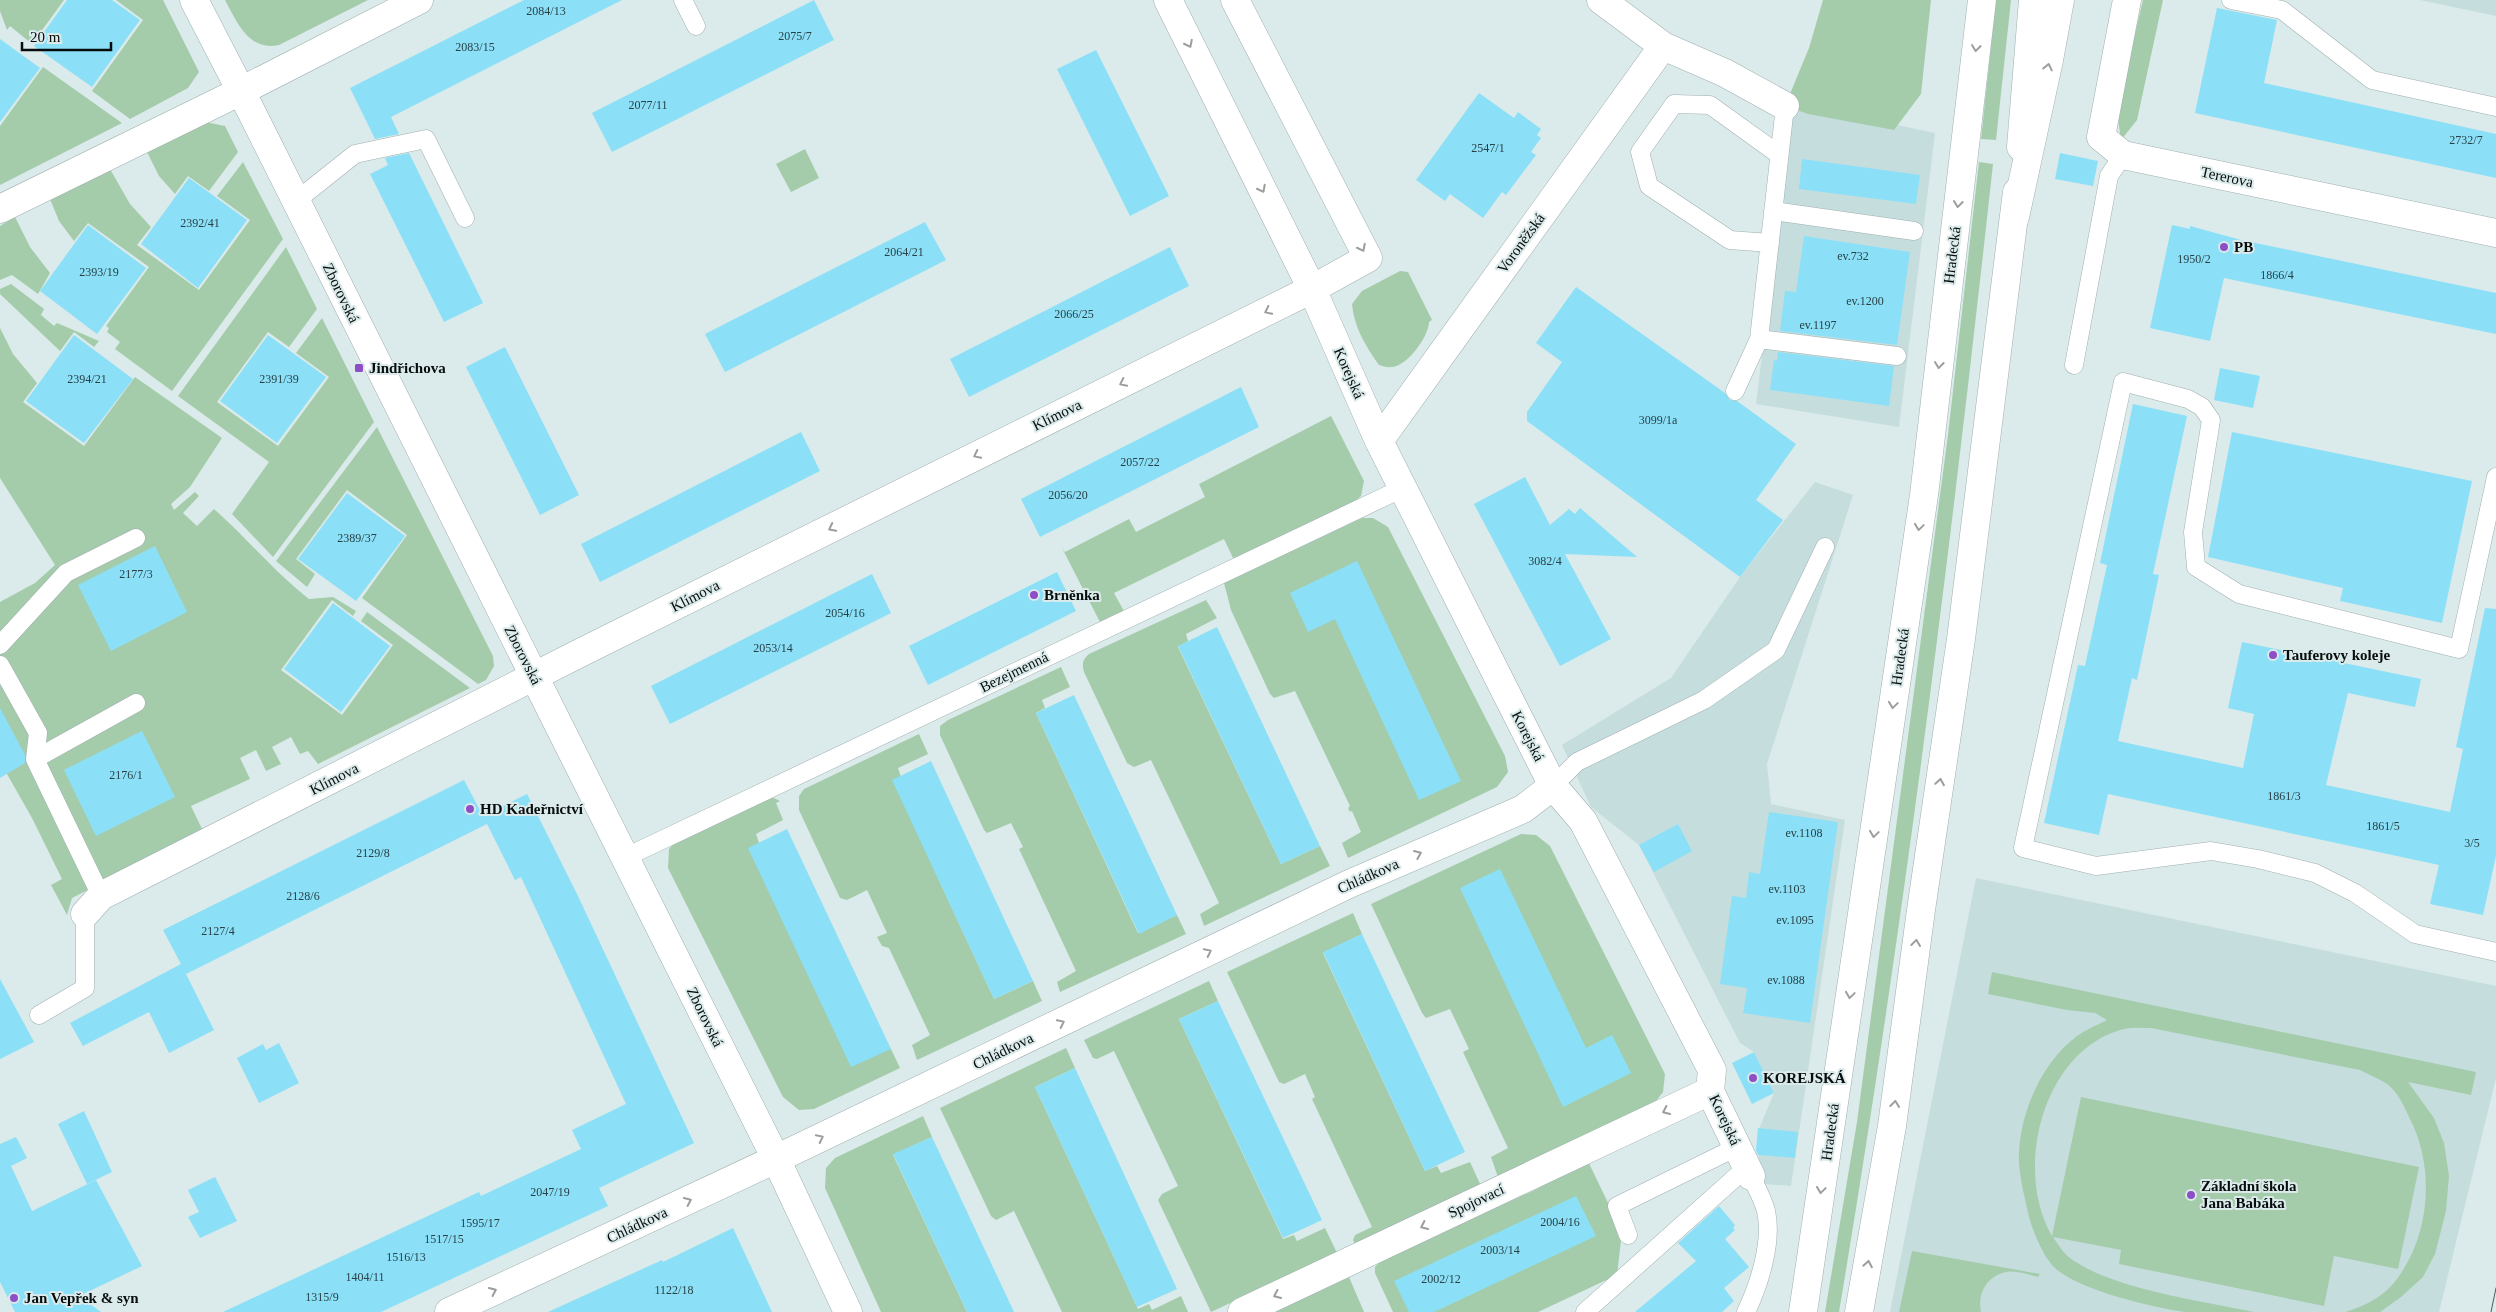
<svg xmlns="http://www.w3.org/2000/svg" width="2496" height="1312" viewBox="0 0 2496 1312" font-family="'Times New Roman',serif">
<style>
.built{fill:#c5dedd}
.green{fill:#a4ccab}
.building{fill:#8be0f7}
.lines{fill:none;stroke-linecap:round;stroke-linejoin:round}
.lane-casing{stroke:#a0afaf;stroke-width:19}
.street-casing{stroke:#a0afaf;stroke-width:29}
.secondary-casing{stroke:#a0afaf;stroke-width:29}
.highway-casing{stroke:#a0afaf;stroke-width:29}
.lane{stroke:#fff;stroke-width:18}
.street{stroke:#fff;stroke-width:28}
.secondary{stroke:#fff;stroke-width:28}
.highway{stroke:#fff;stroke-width:28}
.tram{stroke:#525a5a;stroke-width:1}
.oneway{stroke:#9c9e9e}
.poi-dot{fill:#8d4fc5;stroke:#dbeaea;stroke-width:2}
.labels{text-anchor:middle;stroke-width:4;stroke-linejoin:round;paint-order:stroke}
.number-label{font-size:12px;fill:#284147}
.street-label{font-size:15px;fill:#070c0c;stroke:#dbeaea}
.poi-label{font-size:15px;font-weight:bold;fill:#070c0c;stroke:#dbeaea;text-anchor:start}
</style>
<rect width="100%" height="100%" fill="#dbeaea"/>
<path class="built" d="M2420,0H2496V16Z
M1793,103L1935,133L1899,427L1756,404Z
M1815,482L1853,495L1767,764L1771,804L1845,820L1791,1186L1762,1184L1759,1168V1129L1774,1093L1754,1052L1740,1043L1639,845L1591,807L1562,745L1671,678L1740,577Z
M1976,878L2496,986V1078L2439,1312H1890Z"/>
<path class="green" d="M0,0H64L32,44L10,26L7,30L0,11Z
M116,0H163L199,72L188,88L130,119L92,91L143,20Z
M225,0H368L279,45C249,52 237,22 225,0Z
M1823,0H1931L1921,94L1894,130L1808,114L1785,106L1809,48Z
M1996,0H2011L1996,140L1981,139Z
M2143,0H2163L2137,120L2121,140L2117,112Z
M43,67L122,123L0,185V126Z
M205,122L225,126L238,152L209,191L188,176L175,194L159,176L146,150Z
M805,149L819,178L791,192L776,164Z
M243,162L283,239L172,391L115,349L120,342L107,332L109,328L106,326L149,267L88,223L74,241L59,221L50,199L110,169L130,204L151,227L137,245L199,290L250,220L217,196Z
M1979,162L1993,164C1951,548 1903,931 1839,1312H1825L1857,1122L1948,435Z
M15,217L30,247L50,273L38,294L12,275L0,280V226Z
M286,247L317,309L289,347L268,332L217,402L278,446L329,377L296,353L322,318L374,422L273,557L232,514L269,462L178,396Z
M1400,271L1408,272L1432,320L1429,322C1429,336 1407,367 1391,367C1388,368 1383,366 1379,365C1366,347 1354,327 1352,304L1362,291Z
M11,284L44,309L41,315L54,326L57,323L99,341L94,347L74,332L60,351L0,294V289Z
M0,328L13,354L37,383L23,402L84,446L135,377L222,438L190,487L171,504L174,510L195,492L199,496L183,513L197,526L214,509C247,538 274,572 309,599L333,597L356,611L353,616L332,600L281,670L342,715L393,645L361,621L367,612L470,688L318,764L308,751L300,754L291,737L272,747L281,764L266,771L256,750L240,758L250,779L191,806L203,831L72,898L67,915L51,885L62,879L32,818L7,774L0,709V602L35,583L55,565L0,478Z
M1331,416L1364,481L1361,496L1351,505L1234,560L1224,539L1114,593L1125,613L1101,624L1062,548L1065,552L1129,519L1136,532L1205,497L1199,484Z
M377,427L493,656L494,666L486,680L478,684L362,598L407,535L347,490L296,559L315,574L307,587L276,561Z
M1362,518H1373L1388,527L1505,756L1508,772L1497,787L1348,858L1342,843L1361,832L1352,811L1350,812L1348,808L1350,806L1295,691L1274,698L1270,694L1231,610L1224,583Z
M1206,600L1217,618L1186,634L1188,641L1178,647L1281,864L1320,846L1330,866L1204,926L1200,914L1219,903L1151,760L1134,767L1127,763L1084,672C1082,664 1082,660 1089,654Z
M1061,667L1070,687L1042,700L1045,708L1036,713L1138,933L1177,915L1186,934L1060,992L1057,982L1076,971L1019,849L1023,847L1011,823L987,833L984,830L940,735V726L948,720Z
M919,734L928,754L898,768L926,852L994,999L1033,981L1042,1001L917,1060L912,1045L930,1035L889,948L882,946L877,937L887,933L867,890L847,900L840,898L799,810V796L804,789Z
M770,796L780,801L776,803L783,820L756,834L759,843L891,1049L900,1068L814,1109L799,1110L783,1097L668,868L669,849L676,841Z
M1521,834L1536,835L1550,846L1665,1074L1663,1092L1653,1105L1498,1177L1491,1157L1508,1148L1463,1052L1469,1049L1450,1009L1426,1018L1422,1013L1371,904Z
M1353,913L1362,934L1323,953L1425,1171L1437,1166L1441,1173L1470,1162L1481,1186L1355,1244L1353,1240L1355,1235L1372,1227L1312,1099L1315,1097L1305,1074L1284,1084L1279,1082L1227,972Z
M1992,972L2476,1072L2471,1095L2408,1082L2434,1118L2444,1143L2449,1176L2446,1211L2435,1254L2423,1277L2401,1297L2380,1312H2345C2362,1307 2381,1298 2393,1284C2430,1239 2436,1170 2410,1119C2405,1108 2398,1092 2387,1084C2380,1079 2369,1075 2360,1070L2151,1028C2142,1028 2132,1027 2124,1029C2043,1049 2013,1170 2052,1236L2081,1097L2419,1167L2398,1269L2334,1256L2324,1306L2119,1264L2121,1250L2053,1237C2058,1244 2063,1253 2070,1258C2111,1289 2202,1301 2254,1312C2232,1312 2207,1312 2185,1312C2152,1307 2082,1291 2056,1269C2043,1258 2030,1225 2027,1208C2023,1190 2018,1170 2019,1152C2021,1110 2043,1061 2077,1036C2087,1029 2097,1025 2107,1020L2095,1013L2067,1010L1988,994Z
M1209,981L1218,1001L1179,1019L1283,1239L1294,1235L1297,1241L1325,1228L1337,1253L1211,1312L1158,1200L1162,1194L1178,1186L1114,1051L1097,1059L1093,1058L1084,1040Z
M1066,1048L1075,1068L1035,1087L1138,1309L1149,1304L1152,1310L1181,1296L1188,1312H1062L1014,1211L996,1220L991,1216L940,1108Z
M923,1116L932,1137L893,1155L967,1312H881L825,1188L826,1168L835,1158Z
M1585,1155L1622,1232L1617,1275L1538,1312H1393L1375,1273V1267L1380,1262L1541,1187L1539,1180Z
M1912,1251L2040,1274L2038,1277C2029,1275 2016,1270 2007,1272C1987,1275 1977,1294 1981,1312H1899Z
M1349,1277L1364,1312H1273Z"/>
<path class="building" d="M67,0H112L140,20L92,87L34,46Z
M524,0H622L391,117L399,134L375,139L350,88Z
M814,0L834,40L612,152L592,113Z
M2217,8L2277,20L2264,83L2496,134V178L2195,113Z
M0,39L40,68L0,122Z
M1096,50L1169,196L1130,216L1057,69Z
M1479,93L1514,118L1518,112L1541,129L1537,135L1541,138L1531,152L1536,155L1506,195L1502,192L1483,218L1450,194L1445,201L1416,180Z
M409,153L483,303L444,322L370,174L388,165L385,158Z
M2060,153L2098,161L2093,186L2055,179Z
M1802,159L1920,175L1916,204L1799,189Z
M189,178L247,220L198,288L141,244Z
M925,222L946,260L725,372L705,334Z
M88,225L146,268L97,334L40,291Z
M2172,225L2190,229V226L2241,240L2496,293V334L2224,278L2210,341L2150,328Z
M1804,236L1910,252L1897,345L1780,331L1785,291L1796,292Z
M1170,247L1189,286L969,397L950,359Z
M1576,287L1725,393L1730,400L1737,401L1796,444L1756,500L1783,520L1740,577L1527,421V412L1562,362L1536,343Z
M74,335L133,379L84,443L26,401Z
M268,335L326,377L277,443L220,401Z
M505,347L579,495L540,515L466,367Z
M1778,352L1894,366L1889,406L1770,390L1774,360L1777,361Z
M2220,368L2260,376L2253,408L2214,400Z
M1241,387L1259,427L1040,537L1021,499Z
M2133,404L2187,416L2153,574L2159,575L2137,680L2132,678L2118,741L2243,768L2254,714L2228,708L2242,642L2421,679L2415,707L2348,693L2326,785L2450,812L2463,749L2456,747L2485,608L2496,609V856L2483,915L2430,904L2439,865L2108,794L2099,835L2044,823L2078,665L2085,666L2107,565L2100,563Z
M801,432L820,471L600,582L581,544Z
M2232,432L2472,481L2442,623L2340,601L2343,588L2208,557Z
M1525,477L1550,525L1569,509L1575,514L1580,508L1637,557L1565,554L1611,639L1560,666L1474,504Z
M347,493L405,536L356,601L298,559Z
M155,546L187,612L111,651L78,585Z
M1357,561L1461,781L1419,800L1335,619L1308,632L1290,593Z
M1057,572L1076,611L928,685L909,646Z
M872,574L891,613L670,724L651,686Z
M333,603L390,646L341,712L284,669Z
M1217,627L1320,846L1281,864L1178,646Z
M1074,695L1177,915L1139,934L1036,713Z
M0,708L25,755V763L0,778Z
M142,731L175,797L96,836L64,770Z
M931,761L1033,981L994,999L892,780Z
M464,780L483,816L527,794L577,894L694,1143L599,1188L608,1206L381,1312H223L479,1192L481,1196L581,1149L572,1130L626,1104L521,877L515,880L487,824L186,974L214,1030L169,1053L149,1012L83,1046L70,1023L181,964L163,930Z
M1769,812L1838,822L1810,1023L1743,1013L1747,988L1720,984L1732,896L1746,898L1749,872L1760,874Z
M1678,824L1692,851L1654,872L1639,845Z
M787,829L891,1049L851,1067L748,848Z
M1500,869L1586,1048L1612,1035L1631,1073L1563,1107L1460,888Z
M1362,934L1465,1152L1425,1171L1323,952Z
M0,979L34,1042L0,1059Z
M1218,1001L1322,1220L1283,1238L1179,1019Z
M279,1043L299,1083L259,1103L237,1058L263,1044L266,1050Z
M1754,1052L1774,1093L1752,1104L1732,1063Z
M1075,1068L1177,1289L1137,1307L1035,1087Z
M84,1111L112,1172L87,1184L58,1124Z
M1758,1128L1798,1132L1795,1158L1758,1155L1756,1150Z
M16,1137L27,1158L11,1166L32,1211L96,1180L142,1266L79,1296L101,1312H15L0,1282V1144Z
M932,1137L984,1248L1014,1312H967L893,1154Z
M215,1177L237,1221L200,1238L188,1217L199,1212L188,1190Z
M1576,1196L1596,1236L1434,1312H1409L1394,1281Z
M1719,1206L1735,1225L1733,1228L1735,1230L1725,1239L1749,1267L1724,1288L1734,1301L1722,1312H1635L1696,1261L1678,1243Z
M733,1228L772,1312H548L662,1260L663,1262Z"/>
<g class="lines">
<defs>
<path id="lane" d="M683,0L696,26
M2231,0L2282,10L2372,80L2496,107
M1785,106L1759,339L1897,356
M296,201L355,154L426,139L465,218
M1773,211L1914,231
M1770,243L1730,240L1649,186L1640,152L1674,104L1710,105L1778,154
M2074,365L2109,176L2123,155
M1735,391L1759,339
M2496,477L2459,649L2239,594L2196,567L2193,532L2211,420L2202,407L2188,399L2123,382L2023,848L2096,866L2211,851L2258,859L2315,873L2355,893L2415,934L2496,952
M0,645L66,573L136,538
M0,665L38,733L35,759
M1553,786L1577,762L1704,700L1776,650L1825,547
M626,857L1403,488
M101,896L35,759L136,703
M39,1015L85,988V914
M1628,1235L1617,1206L1737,1147
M1585,1312L1747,1167
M1746,1312C1759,1285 1773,1242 1766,1211C1763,1199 1756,1187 1751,1176"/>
<path id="street" d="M1168,0L1312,289L1379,441L1553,786L1583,821L1712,1070L1710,1091L1751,1176
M1601,0L1663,46L1725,73L1785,106
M2127,0L2101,137L2123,155L2496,233
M0,209L241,91L194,0
M1379,441L1663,46
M85,914L101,896L582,652L1312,289L1368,258L1235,0
M449,1312L776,1159L1349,884L1523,809L1553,786
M1242,1312L1710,1091"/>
<path id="secondary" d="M419,0L241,91L776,1159L848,1312
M2021,147L2033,0
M1803,1312L1924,495L1982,0
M1859,1312L1892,1126L1921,910L1961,639L2017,192"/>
<path id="highway" d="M2015,217L2049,60L2060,0"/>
</defs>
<use href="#lane" class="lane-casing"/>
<use href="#street" class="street-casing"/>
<use href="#secondary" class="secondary-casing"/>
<use href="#highway" class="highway-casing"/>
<use href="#lane" class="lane"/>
<use href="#street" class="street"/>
<use href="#secondary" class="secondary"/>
<use href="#highway" class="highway"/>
<path class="tram" d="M2491,1312L2496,1288"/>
</g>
<defs><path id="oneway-chevron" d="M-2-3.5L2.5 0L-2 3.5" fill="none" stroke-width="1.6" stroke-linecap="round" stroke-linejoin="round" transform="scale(1.25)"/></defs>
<g class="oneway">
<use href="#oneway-chevron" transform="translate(1189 44) rotate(63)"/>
<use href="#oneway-chevron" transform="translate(1976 48) rotate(97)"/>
<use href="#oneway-chevron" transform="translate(2048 67) rotate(-78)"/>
<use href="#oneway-chevron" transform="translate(1262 189) rotate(63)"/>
<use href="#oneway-chevron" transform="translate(1958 204) rotate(97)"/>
<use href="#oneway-chevron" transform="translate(1362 248) rotate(63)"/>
<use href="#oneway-chevron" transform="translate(1268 311) rotate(154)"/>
<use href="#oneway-chevron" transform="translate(1939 365) rotate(97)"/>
<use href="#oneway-chevron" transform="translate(1123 383) rotate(154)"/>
<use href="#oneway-chevron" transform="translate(977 455) rotate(154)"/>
<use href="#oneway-chevron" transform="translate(1919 527) rotate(98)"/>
<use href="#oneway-chevron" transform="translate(832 528) rotate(153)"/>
<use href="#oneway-chevron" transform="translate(1893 705) rotate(98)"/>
<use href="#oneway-chevron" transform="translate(1940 782) rotate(-81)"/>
<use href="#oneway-chevron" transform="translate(1874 834) rotate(98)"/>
<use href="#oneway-chevron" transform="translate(1418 854) rotate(-23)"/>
<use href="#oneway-chevron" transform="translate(1916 943) rotate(-83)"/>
<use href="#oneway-chevron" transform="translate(1208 952) rotate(-26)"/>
<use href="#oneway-chevron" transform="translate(1850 995) rotate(98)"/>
<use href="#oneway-chevron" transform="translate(1061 1023) rotate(-26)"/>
<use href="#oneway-chevron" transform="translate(1895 1104) rotate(-83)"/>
<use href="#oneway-chevron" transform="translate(1666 1111) rotate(155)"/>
<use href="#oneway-chevron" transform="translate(820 1138) rotate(-26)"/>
<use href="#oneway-chevron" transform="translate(1821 1190) rotate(98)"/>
<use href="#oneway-chevron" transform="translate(688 1201) rotate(-25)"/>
<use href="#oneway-chevron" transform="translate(1424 1226) rotate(155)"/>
<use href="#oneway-chevron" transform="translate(1868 1264) rotate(-80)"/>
<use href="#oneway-chevron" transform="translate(493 1291) rotate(-25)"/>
<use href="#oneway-chevron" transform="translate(1277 1295) rotate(155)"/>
</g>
<g class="poi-dot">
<circle cx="2224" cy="247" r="5"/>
<rect x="354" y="363" width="10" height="10" rx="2.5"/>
<circle cx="1034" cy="595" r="5"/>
<circle cx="2273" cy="655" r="5"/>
<circle cx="470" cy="809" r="5"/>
<circle cx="1753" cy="1078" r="5"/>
<circle cx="2191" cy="1195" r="5"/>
<circle cx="14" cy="1298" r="5"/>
</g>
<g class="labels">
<g class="number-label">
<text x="546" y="15">2084/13</text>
<text x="795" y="40">2075/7</text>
<text x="475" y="51">2083/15</text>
<text x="648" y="109">2077/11</text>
<text x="2466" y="144">2732/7</text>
<text x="1488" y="152">2547/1</text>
<text x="200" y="227">2392/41</text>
<text x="904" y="256">2064/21</text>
<text x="1853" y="260">ev.732</text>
<text x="2194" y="263">1950/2</text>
<text x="99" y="276">2393/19</text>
<text x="2277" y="279">1866/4</text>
<text x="1865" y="305">ev.1200</text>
<text x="1074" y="318">2066/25</text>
<text x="1818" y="329">ev.1197</text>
<text x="87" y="383">2394/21</text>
<text x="279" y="383">2391/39</text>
<text x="1658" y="424">3099/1a</text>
<text x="1140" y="466">2057/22</text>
<text x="1068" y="499">2056/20</text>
<text x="357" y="542">2389/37</text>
<text x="1545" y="565">3082/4</text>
<text x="136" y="578">2177/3</text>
<text x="845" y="617">2054/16</text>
<text x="773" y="652">2053/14</text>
<text x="126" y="779">2176/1</text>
<text x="2284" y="800">1861/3</text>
<text x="2383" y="830">1861/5</text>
<text x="1804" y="837">ev.1108</text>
<text x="2472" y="847">3/5</text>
<text x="373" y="857">2129/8</text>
<text x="1787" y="893">ev.1103</text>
<text x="303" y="900">2128/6</text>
<text x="1795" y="924">ev.1095</text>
<text x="218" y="935">2127/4</text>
<text x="1786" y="984">ev.1088</text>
<text x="550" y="1196">2047/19</text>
<text x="1560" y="1226">2004/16</text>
<text x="480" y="1227">1595/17</text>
<text x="444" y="1243">1517/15</text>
<text x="1500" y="1254">2003/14</text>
<text x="406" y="1261">1516/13</text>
<text x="365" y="1281">1404/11</text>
<text x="1441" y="1283">2002/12</text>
<text x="674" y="1294">1122/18</text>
<text x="322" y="1301">1315/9</text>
</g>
<g class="street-label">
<text transform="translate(2227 177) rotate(12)" y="5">Tererova</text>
<text transform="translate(1521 243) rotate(-54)" y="5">Voroněžská</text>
<text transform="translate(1952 255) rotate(-83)" y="5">Hradecká</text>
<text transform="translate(341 293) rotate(64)" y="5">Zborovská</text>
<text transform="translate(1349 373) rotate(66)" y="5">Korejská</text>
<text transform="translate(1057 415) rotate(-26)" y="5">Klímova</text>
<text transform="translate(695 596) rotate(-27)" y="5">Klímova</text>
<text transform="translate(523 655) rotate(63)" y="5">Zborovská</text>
<text transform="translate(1900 657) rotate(-82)" y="5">Hradecká</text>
<text transform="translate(1014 672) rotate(-26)" y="5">Bezejmenná</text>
<text transform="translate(1528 736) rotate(63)" y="5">Korejská</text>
<text transform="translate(334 779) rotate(-27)" y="5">Klímova</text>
<text transform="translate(1368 876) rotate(-24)" y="5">Chládkova</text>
<text transform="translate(705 1017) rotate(64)" y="5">Zborovská</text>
<text transform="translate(1003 1051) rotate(-26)" y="5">Chládkova</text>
<text transform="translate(1725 1120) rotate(65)" y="5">Korejská</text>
<text transform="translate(1830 1132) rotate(-82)" y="5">Hradecká</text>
<text transform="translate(1476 1201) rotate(-25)" y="5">Spojovací</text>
<text transform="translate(637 1225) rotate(-25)" y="5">Chládkova</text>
</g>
<g class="poi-label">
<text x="2234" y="252">PB</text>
<text x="369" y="373">Jindřichova</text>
<text x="1044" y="600">Brněnka</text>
<text x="2283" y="660">Tauferovy koleje</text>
<text x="480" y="814">HD Kadeřnictví</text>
<text x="1763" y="1083">KOREJSKÁ</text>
<text x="2201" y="1191">Základní škola<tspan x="2201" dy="17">Jana Babáka</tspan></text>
<text x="24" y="1303">Jan Vepřek &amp; syn</text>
</g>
</g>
<path d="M22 42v8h89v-8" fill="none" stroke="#070c0c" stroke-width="2.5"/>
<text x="30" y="42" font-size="15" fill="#070c0c" stroke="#dbeaea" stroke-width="4" paint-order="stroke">20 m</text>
</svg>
